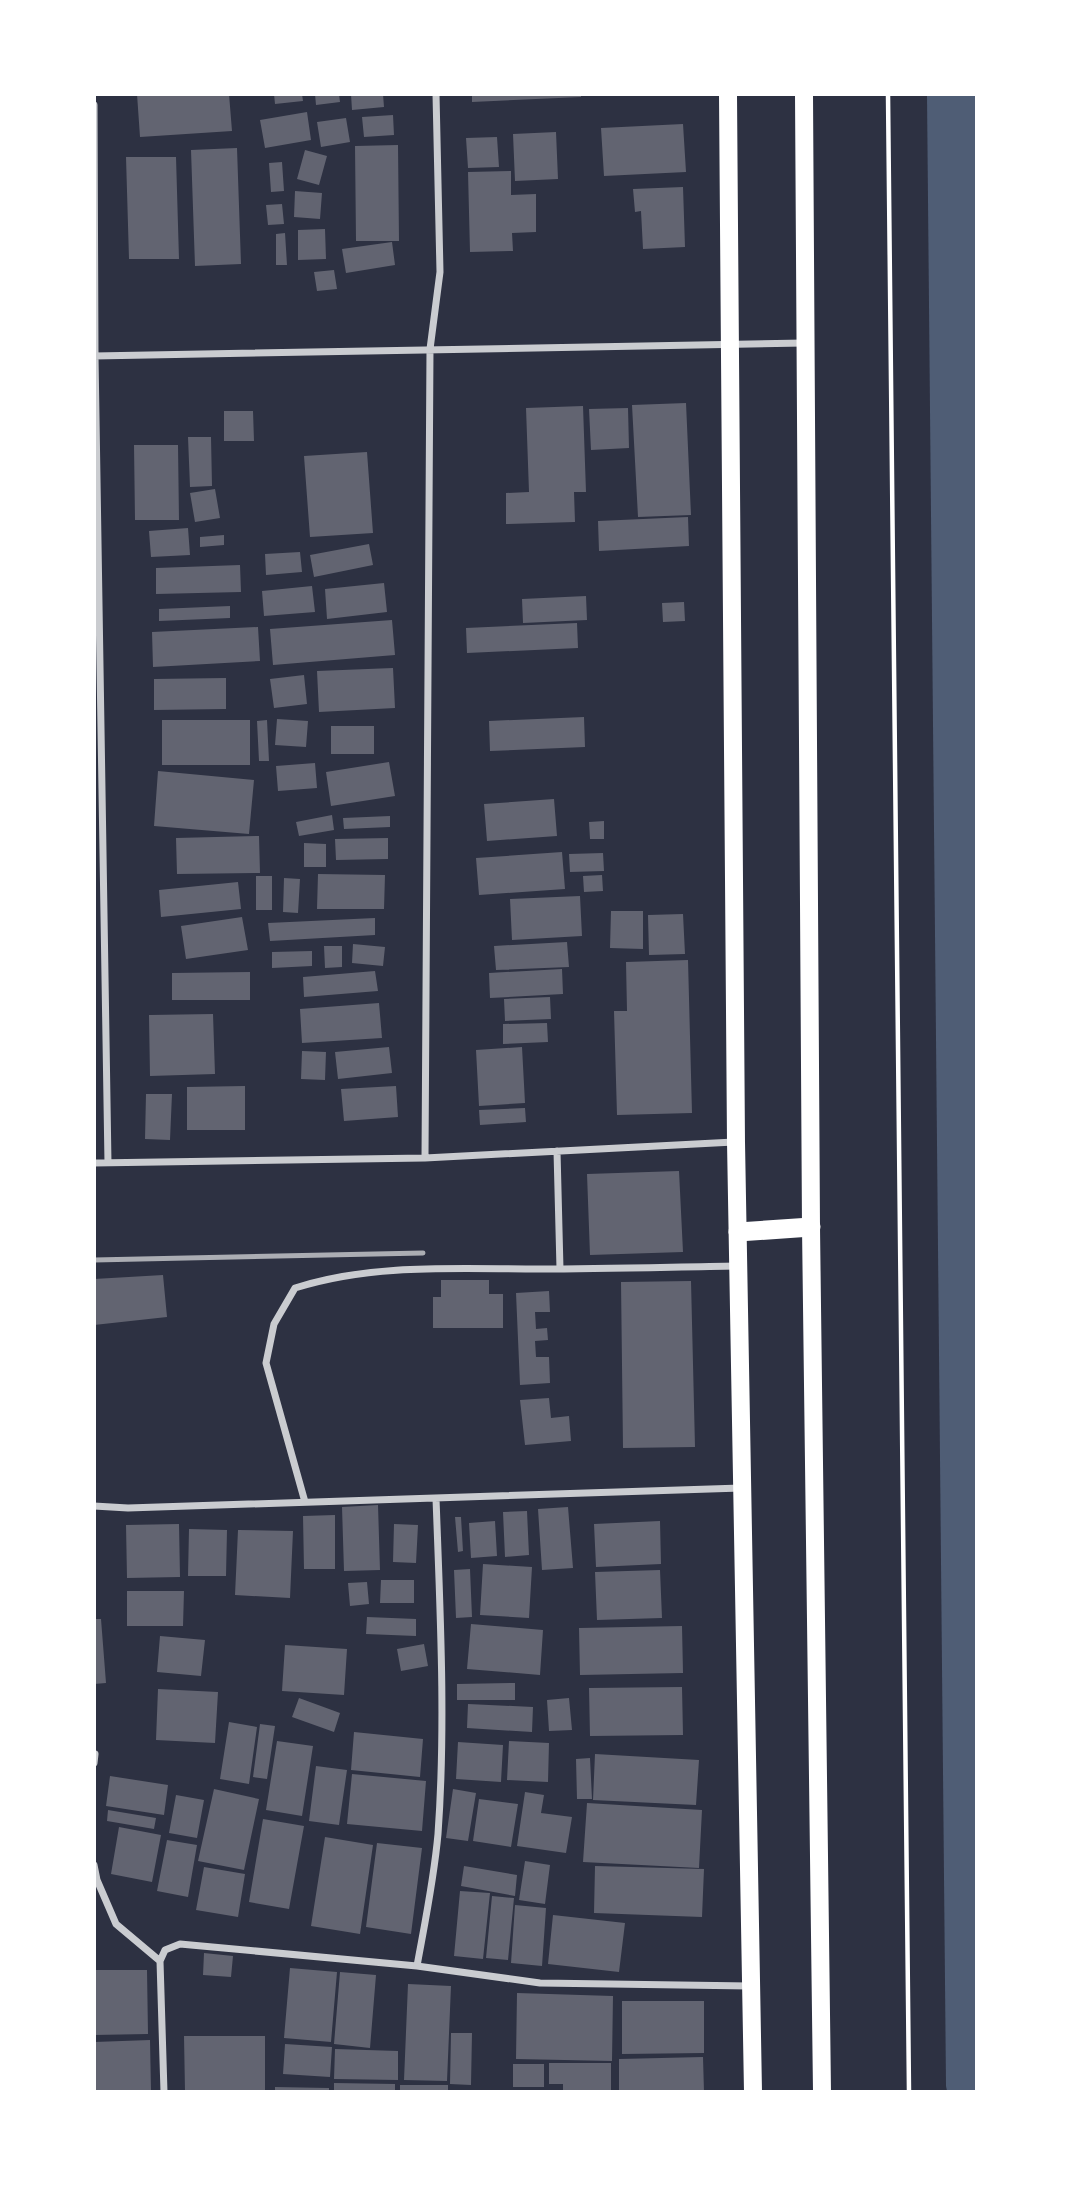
<svg xmlns="http://www.w3.org/2000/svg" width="1071" height="2186" viewBox="0 0 1071 2186" font-family="Helvetica,sans-serif">
<style>
.water{fill:#4f5d75}
.building{fill:#626471}
.lines{fill:none;stroke-linecap:round;stroke-linejoin:round}
.path{stroke:#fff;stroke-width:4.5}
.minor{stroke:#caccd0;stroke-width:7}
.primary{stroke:#fff;stroke-width:18}
.trunk{stroke:#fff;stroke-width:19}
.rail{stroke:#abadb3;stroke-width:5}
</style>
<rect width="100%" height="100%" fill="#2d3142"/>
<path class="water" d="M927,95H976V2092L947,2091L946,2086Z"/>
<path class="building" d="M137,94H229L232,131L140,137Z
M274,94H302L303,101L275,104Z
M315,94H339L340,102L316,105Z
M351,94H383L384,107L352,110Z
M472,94H581V97L472,102Z
M307,112L311,140L265,148L260,120Z
M393,115L394,135L364,137L362,117Z
M346,118L350,142L321,147L317,122Z
M683,124L686,172L604,176L601,128Z
M556,132L558,179L515,181L513,134Z
M497,137L499,167L468,168L466,138Z
M398,145L399,241H356L355,146Z
M237,148L241,264L195,266L191,150Z
M305,150L327,156L319,185L297,179Z
M126,157H176L179,259H129Z
M282,162L284,191L271,192L269,163Z
M511,171V195L536,194V232L512,233L513,251L470,252L468,172Z
M683,187L685,247L643,249L641,211L635,212L633,189Z
M295,191L322,193L320,219L294,217Z
M282,204L284,224L268,225L266,205Z
M325,229L326,259L298,260V230Z
M285,233L287,265H276V234Z
M392,242L395,265L346,273L342,249Z
M334,270L337,289L317,291L314,272Z
M686,403L691,515L638,517L632,405Z
M583,406L586,492H574L575,522L506,524V493L529,492L526,408Z
M628,408L629,448L591,450L589,409Z
M224,411H253L254,441H224Z
M188,437H211L212,486L190,487Z
M134,445H178L179,520H135Z
M367,452L373,533L310,537L304,456Z
M215,489L220,518L195,522L190,493Z
M688,517L689,546L599,551L598,521Z
M188,528L190,555L151,557L149,531Z
M224,535V545L200,547V537Z
M369,544L373,565L314,577L310,555Z
M300,552L302,572L266,575L265,554Z
M240,565L241,592L156,594V568Z
M384,583L387,612L327,619L325,589Z
M312,586L315,612L264,616L262,591Z
M586,596L587,620L523,623L522,599Z
M684,602L685,621L663,622L662,603Z
M230,606V618L159,621V609Z
M392,620L395,655L273,665L270,629Z
M577,623L578,648L467,653L466,628Z
M258,627L260,661L153,667L152,632Z
M393,668L395,708L319,712L317,671Z
M304,675L307,704L274,708L270,679Z
M226,678V709L154,710V679Z
M584,717L585,747L490,751L489,721Z
M277,719L308,721L306,747L275,745Z
M162,720H250V765H162Z
M267,720L269,761H259L257,721Z
M331,726H374V754H331Z
M389,762L395,796L331,806L326,772Z
M315,763L317,788L278,791L276,766Z
M158,771L254,780L249,834L154,826Z
M554,799L557,836L487,841L484,804Z
M332,815L334,830L299,836L296,822Z
M390,816V827L344,829L343,818Z
M604,821V839H590L589,822Z
M259,836L260,873L177,874L176,838Z
M388,838V859L336,860L335,839Z
M304,843L326,844V867H304Z
M562,852L565,889L479,895L476,858Z
M603,853L604,871L570,872L569,854Z
M318,874L385,875L384,909H317Z
M602,875L603,891L584,892L583,876Z
M256,876H272V910H256Z
M284,878L300,879L298,913L283,912Z
M238,882L241,909L161,917L159,890Z
M580,896L582,936L512,940L510,899Z
M611,911H643V949L610,948Z
M683,914L685,954L649,955L648,915Z
M242,917L248,950L186,959L181,926Z
M375,918V935L270,941L268,923Z
M567,942L569,967L496,970L494,946Z
M353,944L385,947L383,966L352,963Z
M324,946H342V967L325,968Z
M312,951V966L272,968V952Z
M688,960L692,1113L617,1115L614,1011H627L626,962Z
M562,969L563,994L490,998L489,973Z
M375,971L378,991L304,997L303,977Z
M250,972V1000H172V973Z
M550,997L551,1019L505,1021L504,999Z
M379,1003L382,1038L302,1043L300,1009Z
M213,1014L215,1074L150,1076L149,1015Z
M547,1023L548,1042L503,1044V1024Z
M389,1047L392,1073L338,1079L335,1052Z
M522,1047L525,1103L479,1106L476,1050Z
M302,1051L326,1052L325,1080L301,1079Z
M245,1086V1130H187V1087Z
M396,1086L398,1117L344,1121L341,1089Z
M146,1094H172L170,1140L145,1139Z
M525,1108L526,1122L480,1125L479,1110Z
M679,1171L683,1252L590,1255L587,1174Z
M163,1275L167,1317L94,1325V1279Z
M441,1280H489V1294H503V1328H433V1297H441Z
M691,1281L695,1447L623,1448L621,1282Z
M549,1291L550,1312H535L536,1329L547,1328L548,1340L535,1341L536,1357H549L550,1383L520,1385L516,1293Z
M549,1398L551,1418L569,1416L571,1441L525,1445L520,1400Z
M378,1505L380,1570L344,1571L342,1507Z
M568,1507L573,1568L542,1570L538,1509Z
M527,1511L529,1555L505,1557L503,1512Z
M335,1515V1569H304L303,1516Z
M455,1517H461L463,1551L458,1552Z
M495,1521L497,1556L471,1558L469,1523Z
M660,1521L661,1564L596,1567L594,1524Z
M179,1524L180,1577L127,1578L126,1525Z
M394,1524L418,1525L416,1563L393,1562Z
M189,1529L227,1530L226,1576H188Z
M238,1530L293,1531L290,1598L235,1595Z
M483,1564L532,1567L529,1618L480,1615Z
M470,1569L472,1617L456,1618L454,1570Z
M660,1570L662,1618L597,1620L595,1572Z
M381,1580H414V1603H380Z
M367,1582L369,1604L350,1606L348,1583Z
M127,1591H184L183,1626H127Z
M367,1617L416,1619V1636L366,1634Z
M94,1619H101L106,1683L94,1684Z
M471,1624L543,1630L540,1675L467,1669Z
M682,1626L683,1673L580,1675L579,1628Z
M160,1636L205,1640L201,1676L157,1672Z
M424,1644L428,1666L401,1671L397,1649Z
M285,1645L347,1649L344,1695L282,1691Z
M515,1683V1700H457V1684Z
M682,1687L683,1735L590,1736L589,1688Z
M158,1689L218,1692L215,1743L156,1740Z
M299,1698L340,1713L334,1732L292,1717Z
M569,1698L572,1730L549,1731L547,1700Z
M468,1704L533,1707L532,1732L467,1728Z
M229,1722L257,1727L249,1784L220,1779Z
M260,1724L275,1726L267,1779L253,1777Z
M354,1732L423,1739L420,1777L351,1770Z
M277,1741L313,1746L302,1816L266,1810Z
M509,1741L549,1743L548,1782L507,1780Z
M458,1742L503,1745L501,1782L456,1779Z
M595,1754L699,1760L696,1805L593,1800Z
M590,1758L592,1799H577L576,1759Z
M316,1766L347,1770L339,1825L309,1821Z
M352,1774L426,1781L422,1831L347,1824Z
M110,1776L168,1785L164,1815L106,1806Z
M214,1789L259,1799L244,1870L198,1861Z
M453,1789L476,1793L468,1841L446,1838Z
M525,1792L544,1795L541,1813L572,1817L566,1853L517,1846Z
M176,1795L204,1800L197,1838L169,1833Z
M479,1799L518,1804L511,1847L473,1841Z
M587,1803L702,1810L699,1868L583,1862Z
M108,1810L156,1818L154,1829L107,1821Z
M263,1819L304,1826L289,1909L249,1902Z
M119,1827L161,1835L152,1882L111,1874Z
M325,1837L373,1845L360,1934L311,1926Z
M167,1840L197,1845L188,1897L157,1891Z
M377,1843L422,1848L411,1934L366,1927Z
M525,1861L550,1865L545,1904L519,1900Z
M464,1866L517,1875L515,1896L461,1886Z
M595,1866L704,1869L702,1917L594,1913Z
M204,1867L245,1874L238,1917L196,1910Z
M460,1891L490,1893L483,1959L454,1956Z
M492,1896L514,1898L508,1960L486,1958Z
M515,1905L546,1908L542,1966L511,1963Z
M553,1915L625,1923L619,1972L548,1964Z
M204,1953L233,1956L231,1977L203,1975Z
M290,1968L337,1972L331,2042L284,2038Z
M94,1970H147L148,2034L94,2035Z
M340,1972L376,1975L370,2048L334,2044Z
M408,1984L451,1986L447,2081L404,2080Z
M517,1993L613,1996L612,2061L516,2059Z
M622,2001H704V2053L622,2054Z
M451,2033H472L471,2085L450,2084Z
M184,2036H265V2092H185Z
M150,2040L151,2092H94V2042Z
M285,2044L332,2047L330,2077L283,2074Z
M335,2049L398,2051V2080L334,2079Z
M703,2057L704,2092H619V2059Z
M549,2063H611V2092H563V2084H549Z
M513,2064H544V2087H513Z
M334,2083L395,2084V2092H334Z
M400,2085H448V2092H400Z
M275,2087L329,2088V2092H275Z"/>
<g class="lines">
<path class="path" d="M888,94L909,2092"/>
<path class="minor" d="M94,105L95,356L108,1163
M94,356L804,343
M557,1151L560,1269
M425,1158L430,349L440,272L436,94
M94,1163L425,1158L734,1142
M305,1502L266,1363L274,1324L295,1288C373,1263 459,1269 539,1269C605,1269 671,1267 737,1266
M94,1506L128,1508L741,1488
M94,1763L95,1754
M94,1865L97,1880L116,1924L160,1961
M417,1966C425,1922 434,1879 438,1834C446,1723 440,1609 436,1498
M164,2092L160,1961L165,1950L180,1944L417,1966L540,1983L750,1986"/>
<path class="primary" d="M728,94L736,1142L753,2092
M804,94L811,1227L822,2092"/>
<path class="trunk" d="M738,1232L811,1227"/>
<path class="rail" d="M94,1260L423,1253"/>
</g>
<rect width="1071" height="2186" fill="none" stroke="#ffffff" stroke-width="192"/>
</svg>
